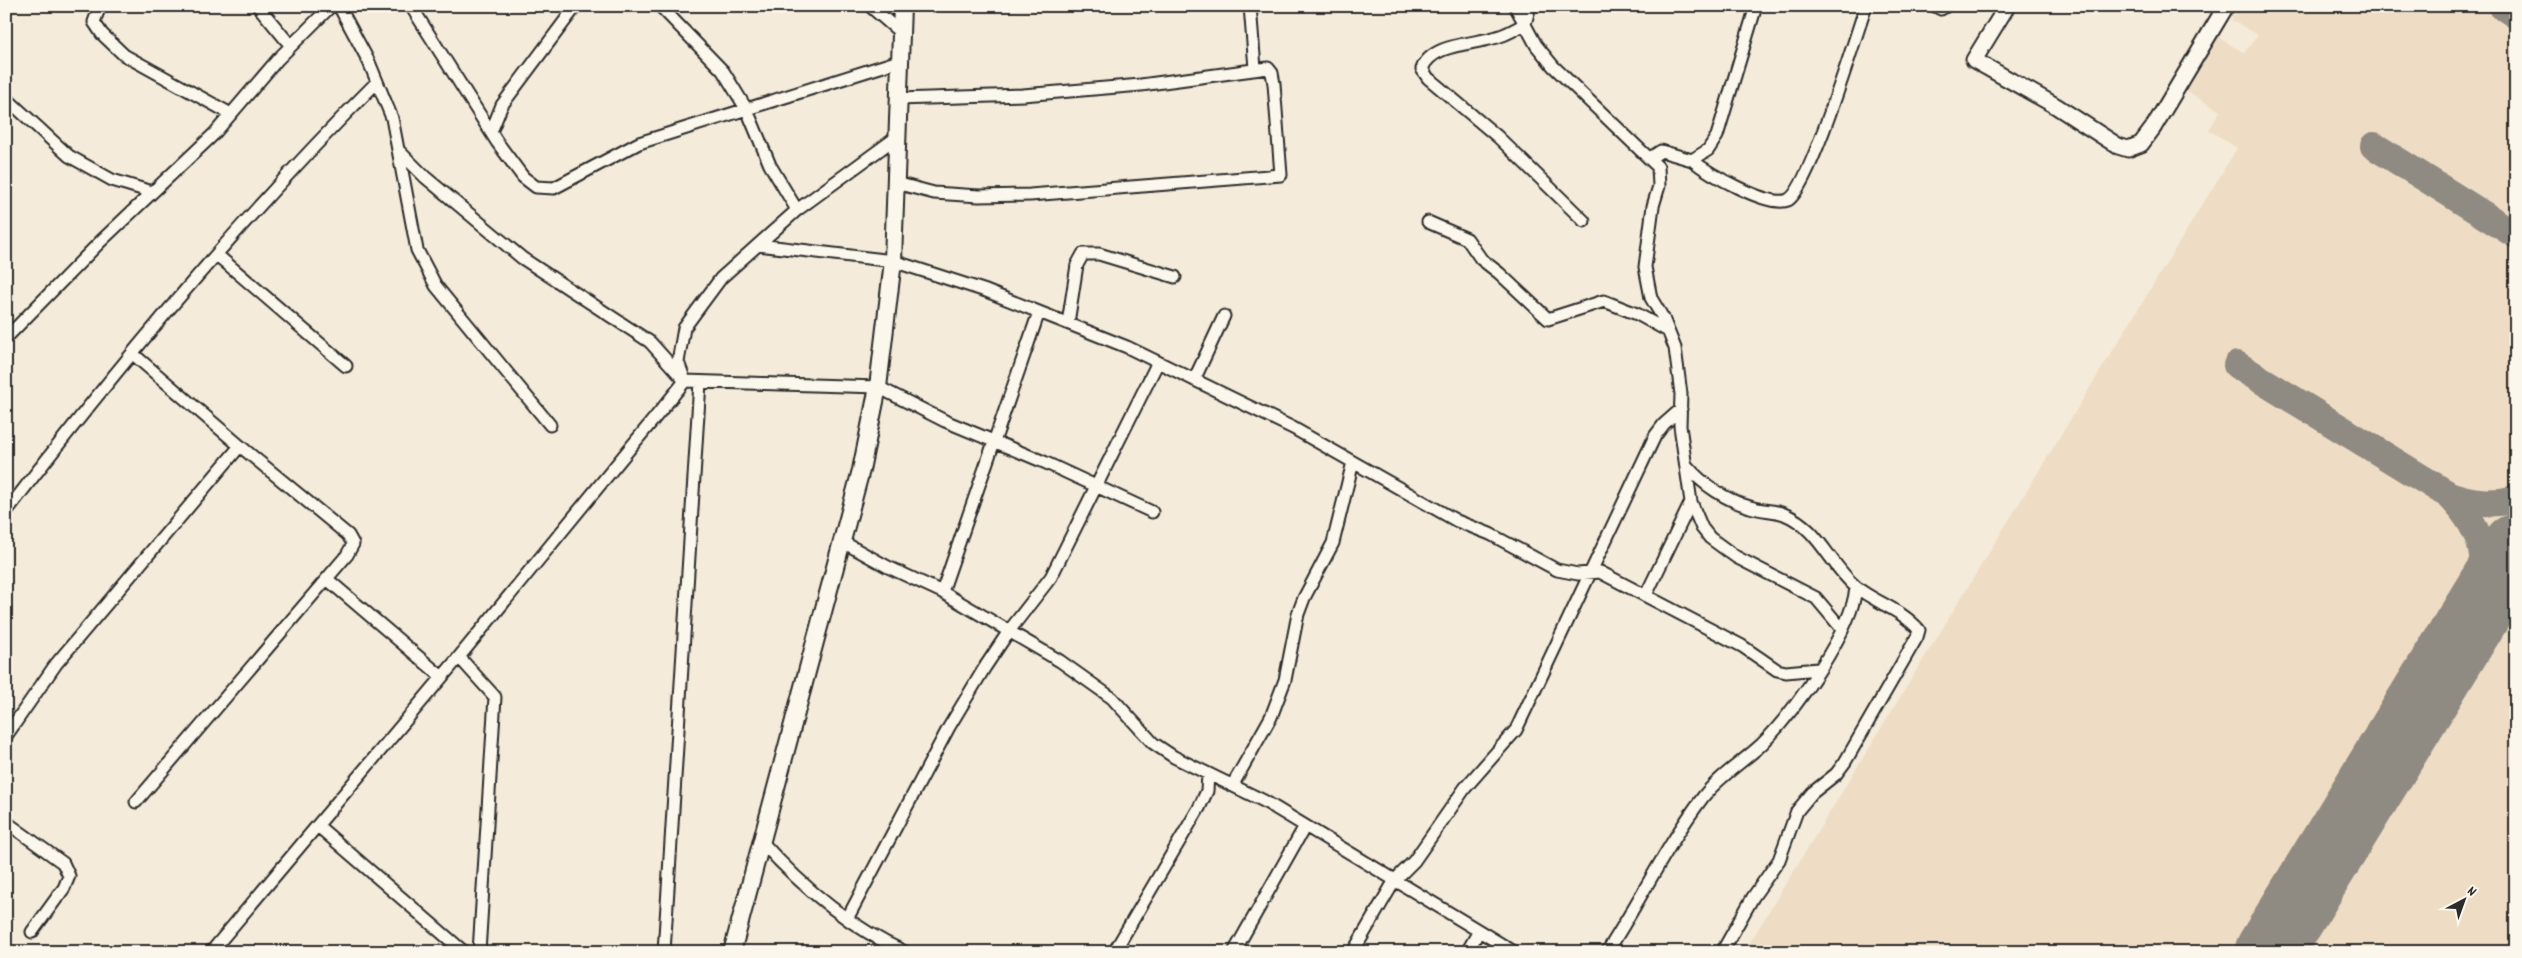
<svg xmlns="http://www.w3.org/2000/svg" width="2522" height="958" viewBox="0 0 2522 958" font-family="Dekko,sans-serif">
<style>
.built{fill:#eeddc4}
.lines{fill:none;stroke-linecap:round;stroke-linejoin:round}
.taxiway{stroke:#908b82;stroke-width:28}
.runway{stroke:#908b82;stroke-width:69}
.minor-casing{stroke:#2b2b2b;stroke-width:15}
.tertiary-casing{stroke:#2b2b2b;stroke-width:19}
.secondary-casing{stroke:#2b2b2b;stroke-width:20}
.minor{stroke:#fbf7ec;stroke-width:11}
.tertiary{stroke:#fbf7ec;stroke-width:15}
.secondary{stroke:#fbf7ec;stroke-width:16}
</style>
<rect width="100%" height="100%" fill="#f5ebda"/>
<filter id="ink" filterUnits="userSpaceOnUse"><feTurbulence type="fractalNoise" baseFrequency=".02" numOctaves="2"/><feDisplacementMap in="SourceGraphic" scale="10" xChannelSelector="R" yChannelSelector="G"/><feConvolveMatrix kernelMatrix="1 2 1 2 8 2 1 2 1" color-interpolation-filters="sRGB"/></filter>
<g filter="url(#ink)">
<path class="built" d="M2239,6H2516V952H1744L2237,148L2209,130L2220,111L2187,91L2218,37L2244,53L2258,35L2231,20Z"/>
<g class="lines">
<path class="taxiway" d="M2502,6L2516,15
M2374,146L2516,235
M2237,365L2449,495C2487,533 2491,566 2475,616
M2449,495C2472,503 2492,505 2516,499"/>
<path class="runway" d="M2269,952L2516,548"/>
<defs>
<path id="minor" d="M100,6L94,22L102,34L124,55L231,114
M258,6L291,46
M339,6L369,62L392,118L417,250L436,286L550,425
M411,6L497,142L523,177L536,187L554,188L639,143L899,61
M660,6L723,71L747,110L770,165L797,210
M870,6L901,33
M1250,6L1255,68
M1515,6L1536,45L1553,66L1658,167L1659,186L1653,206L1645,267L1651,298L1663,318L1675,348L1681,394L1680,426L1691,502L1702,528L1710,538L1736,557L1816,598L1842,629
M1530,6L1525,24C1517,28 1509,33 1500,36C1476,45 1432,42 1422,69L1428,78L1498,137L1584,221
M1935,6L1941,9L1946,6
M6,98L69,156L112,180L152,192
M491,132L502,105L576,6
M398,150L425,177L522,258L650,342L685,381L678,362L684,328L721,278L797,210L897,137
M1650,158L1661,151L1692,160L1708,150L1717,136L1756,6
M1692,160C1708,173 1768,208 1788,200C1809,190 1856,35 1866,6
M896,183L934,193L979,196L1030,195L1281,175L1274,84L1272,73L1268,68L1141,85L1023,95L898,99
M1428,222L1467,239L1481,259L1499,273L1548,319L1604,301L1637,314L1668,331
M758,245L893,261L986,291L1039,312L1127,347L1293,428L1457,521L1490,534L1557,570L1578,574L1600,572L1742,646L1777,670L1786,672L1818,669
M217,255L346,366
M1068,323L1077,265L1083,254H1099L1175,277
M6,338L101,241L214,134L278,59L331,6
M133,354L240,446L348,535L353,544L347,555L136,802
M1194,380L1224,316
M1687,466C1703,485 1726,500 1750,507C1761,511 1774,510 1784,514C1819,528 1829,564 1856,587C1876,603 1901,609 1919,630L1917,637L1845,762L1836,774L1812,793L1797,811L1779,860L1753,897L1722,952
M6,512C121,362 244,215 377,82
M841,541L888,567L942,592L1060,661L1112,698L1153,743L1174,757L1264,801L1514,952
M327,579L442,677
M942,592L1039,312
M1646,595L1691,502
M6,736L56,664L240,446
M1232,786L1271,717L1285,680L1298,614L1304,598L1333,543L1353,462
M6,822L63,863L69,876L64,888L32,932
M318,826L464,952
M760,840C800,885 849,927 905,952
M847,919L949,727L985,667L1009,631L1051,577L1158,362
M211,952L459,657
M479,952L495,697L459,657L685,381L878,387L945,421L1044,462L1152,512
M664,952L700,382
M1114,952L1199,808L1207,791L1208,774
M1234,952L1305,826
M1353,952L1395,880L1414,861L1465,788L1516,730L1655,436L1664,424L1681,409
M1467,952L1479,931
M1607,952C1640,901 1666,846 1703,797C1719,776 1743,762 1762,744C1793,713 1853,630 1856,587"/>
<path id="tertiary" d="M2007,6L1974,60L2056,106L2118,146L2128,149L2141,144L2153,128L2226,6"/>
<path id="secondary" d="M732,952L861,470L878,387L893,261L902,6"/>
</defs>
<use href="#minor" class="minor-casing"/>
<use href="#tertiary" class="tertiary-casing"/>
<use href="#secondary" class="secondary-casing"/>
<use href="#minor" class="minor"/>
<use href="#tertiary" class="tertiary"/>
<use href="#secondary" class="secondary"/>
</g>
</g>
<rect width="2522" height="958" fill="none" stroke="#fbf7ec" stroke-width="25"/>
<rect x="12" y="12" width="2497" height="933" fill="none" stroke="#2b2b2b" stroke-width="2" filter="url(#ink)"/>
<g transform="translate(2464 900) rotate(41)" stroke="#fbf7ec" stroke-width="4" paint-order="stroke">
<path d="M0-4L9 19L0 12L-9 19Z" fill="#2b2b2b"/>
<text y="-8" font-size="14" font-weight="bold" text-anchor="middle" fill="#2b2b2b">N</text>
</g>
</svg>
